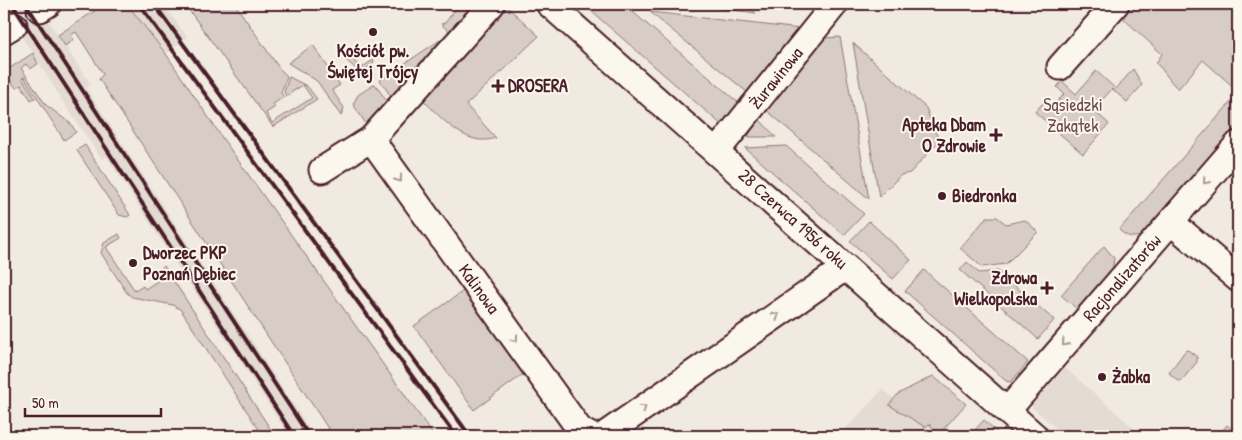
<svg xmlns="http://www.w3.org/2000/svg" width="1242" height="440" viewBox="0 0 1242 440" font-family="'Patrick Hand',sans-serif">
<style>
.built{fill:#e4dbd2}
.green{fill:#d8ccc6;stroke:#917678}
.lines{fill:none;stroke-linecap:round;stroke-linejoin:round}
.minor-casing{stroke:#4a1f2b;stroke-width:29}
.minor{stroke:#fbf7ec;stroke-width:25}
.rail{stroke:#4a1f2b;stroke-width:4}
.oneway{stroke:#ab9695}
.poi-dot{fill:#4a1f2b;stroke:#fbf7ec;stroke-width:2}
.labels{text-anchor:middle;stroke-width:4;stroke-linejoin:round;paint-order:stroke}
.poi-label{font-size:18px;font-weight:bold;fill:#4a1f2b;stroke:#fbf7ec;text-anchor:start}
.street-label{font-size:18px;fill:#4a1f2b;stroke:#fbf7ec}
.park-label{font-size:18px;fill:#6e4a52;stroke:#fbf7ec}
</style>
<rect width="100%" height="100%" fill="#f0eae0"/>
<filter id="ink" filterUnits="userSpaceOnUse"><feTurbulence type="fractalNoise" baseFrequency=".02" numOctaves="2"/><feDisplacementMap in="SourceGraphic" scale="10" xChannelSelector="R" yChannelSelector="G"/><feConvolveMatrix kernelMatrix="1 2 1 2 8 2 1 2 1" color-interpolation-filters="sRGB"/></filter>
<g filter="url(#ink)">
<path class="built" d="M4,4H37L91,85L86,88L314,436H289L106,156L102,159L67,108L33,53L4,12Z
M127,4H163L187,37L166,54Z
M1064,367L1143,436H1065L1031,406Z
M883,389L894,399L898,394L957,413L946,426L958,436H839Z"/>
<path class="green" d="M105,4H127L166,54L223,139L434,436H333L99,79L103,74L76,32L71,35L74,40L65,46L58,35Z
M198,4H235L279,68L287,76L281,93L284,97L273,104L275,107L266,113L272,123L312,98L303,85L286,96L284,92L289,77L307,86L317,99L273,127L189,10Z
M460,4H477L451,33L441,24L445,23L455,10L454,5Z
M504,4L539,36L466,105L496,138C465,149 439,115 419,96Z
M583,4L627,7L741,105L723,126Z
M681,4H745L756,13Z
M1124,4H1238V91L1203,60L1178,89C1169,81 1165,71 1156,63L1162,54L1124,19Z
M650,12L801,29L748,93Z
M840,37L869,199L764,108L813,44L825,38Z
M440,40L442,42L392,98L380,80Z
M853,43L926,108L935,132L940,140L910,173L901,175L879,197Z
M313,45L340,85L332,90L344,108L341,116L317,81L288,63Z
M33,53L38,64L30,69L26,64L21,68L46,105L71,124L76,132L64,140L24,77L22,78L35,98L31,100L21,85L16,88L4,72Z
M346,55L352,57L360,69L373,60L374,63L360,73L343,57Z
M1133,69L1142,85L1127,102L1112,89L1093,110L1109,124L1083,154L1035,112L1044,102L1052,108L1064,94L1057,87L1062,81L1076,94L1096,71L1116,89Z
M375,84L388,103L366,124L353,104L358,95Z
M1238,94V125L1143,235C1133,239 1127,237 1119,230Z
M758,118L776,137H748Z
M85,145L130,215L127,217L119,215L78,152L77,150Z
M786,146L864,214L844,235L745,148Z
M987,217H997L1006,224L1025,220L1038,232L1006,264L982,267L960,248Z
M869,221L911,260L893,279L850,241Z
M119,234L121,238L106,247L135,291L143,286L145,289L162,278L158,271L164,266L275,436H263L181,310L173,305L132,297L127,293L101,253L104,243Z
M1104,246L1114,258L1112,272L1079,311L1061,295Z
M967,262L979,273L998,271L1054,320L1038,339L960,270Z
M924,270L1028,362L1011,382L1006,381L905,291Z
M469,287L529,370L474,410L414,326Z
M1188,350L1197,357V362L1182,380L1178,381L1169,373L1185,351Z
M933,376L966,404L939,434L929,424L925,427L889,405L898,394Z
M984,420L1001,436H977L973,432Z
M1227,425L1238,434V436H1218Z"/>
<g class="lines">
<defs>
<path id="minor" d="M549,4L1035,436
M40,9L48,4
M4,31L14,25
M1060,67L1116,4
M371,139L580,430L591,436
M717,151L835,4
M322,170L371,139L492,4
M1171,222L1238,279
M1007,411L1238,144
M603,436L846,267"/>
</defs>
<use href="#minor" class="minor-casing"/>
<use href="#minor" class="minor"/>
<path class="rail" d="M12,4L294,436
M26,4L309,436
M139,4L456,436
M154,4L470,436"/>
</g>
<defs><path id="oneway-chevron" d="M-2-3.5L2.5 0L-2 3.5" fill="none" stroke-width="1.6" stroke-linecap="round" stroke-linejoin="round" transform="scale(1.25)"/></defs>
<g class="oneway">
<use href="#oneway-chevron" transform="translate(399 179) rotate(54)"/>
<use href="#oneway-chevron" transform="translate(1206 181) rotate(131)"/>
<use href="#oneway-chevron" transform="translate(776 316) rotate(-35)"/>
<use href="#oneway-chevron" transform="translate(515 339) rotate(54)"/>
<use href="#oneway-chevron" transform="translate(1065 343) rotate(131)"/>
<use href="#oneway-chevron" transform="translate(643 408) rotate(-35)"/>
</g>
</g>
<g class="poi-dot">
<circle cx="373" cy="32" r="5"/>
<path d="M495.5 78.5h5v5h5v5h-5v5h-5v-5h-5v-5h5z"/>
<path d="M993.5 127.5h5v5h5v5h-5v5h-5v-5h-5v-5h5z"/>
<circle cx="942" cy="196" r="5"/>
<circle cx="133" cy="263" r="5"/>
<path d="M1044.5 280.5h5v5h5v5h-5v5h-5v-5h-5v-5h5z"/>
<circle cx="1102" cy="377" r="5"/>
</g>
<g class="labels">
<g class="poi-label">
<text x="373" y="57" text-anchor="middle">Kościół pw.<tspan x="373" dy="21">Świętej Trójcy</tspan></text>
<text x="508" y="92">DROSERA</text>
<text x="986" y="131" text-anchor="end">Apteka Dbam<tspan x="986" dy="21">O Zdrowie</tspan></text>
<text x="952" y="202">Biedronka</text>
<text x="143" y="259">Dworzec PKP<tspan x="143" dy="21">Poznań Dębiec</tspan></text>
<text x="1037" y="284" text-anchor="end">Zdrowa<tspan x="1037" dy="21">Wielkopolska</tspan></text>
<text x="1112" y="383">Żabka</text>
</g>
<g class="street-label">
<text transform="translate(776 78) rotate(-51)" y="6">Żurawinowa</text>
<text transform="translate(793 219) rotate(42)" y="6">28 Czerwca 1956 roku</text>
<text transform="translate(1122 278) rotate(-49)" y="6">Racjonalizatorów</text>
<text transform="translate(479 289) rotate(54)" y="6">Kalinowa</text>
</g>
<g class="park-label">
<text x="1073" y="111">Sąsiedzki<tspan x="1073" dy="21">Zakątek</tspan></text>
</g>
</g>
<rect width="1242" height="440" fill="none" stroke="#fbf7ec" stroke-width="20"/>
<rect x="10" y="10" width="1222" height="420" fill="none" stroke="#4a1f2b" stroke-width="2" filter="url(#ink)"/>
<path d="M25 408v8h136v-8" fill="none" stroke="#4a1f2b" stroke-width="2.5"/>
<text x="32" y="408" font-size="15" fill="#4a1f2b" stroke="#fbf7ec" stroke-width="4" paint-order="stroke">50 m</text>
</svg>
